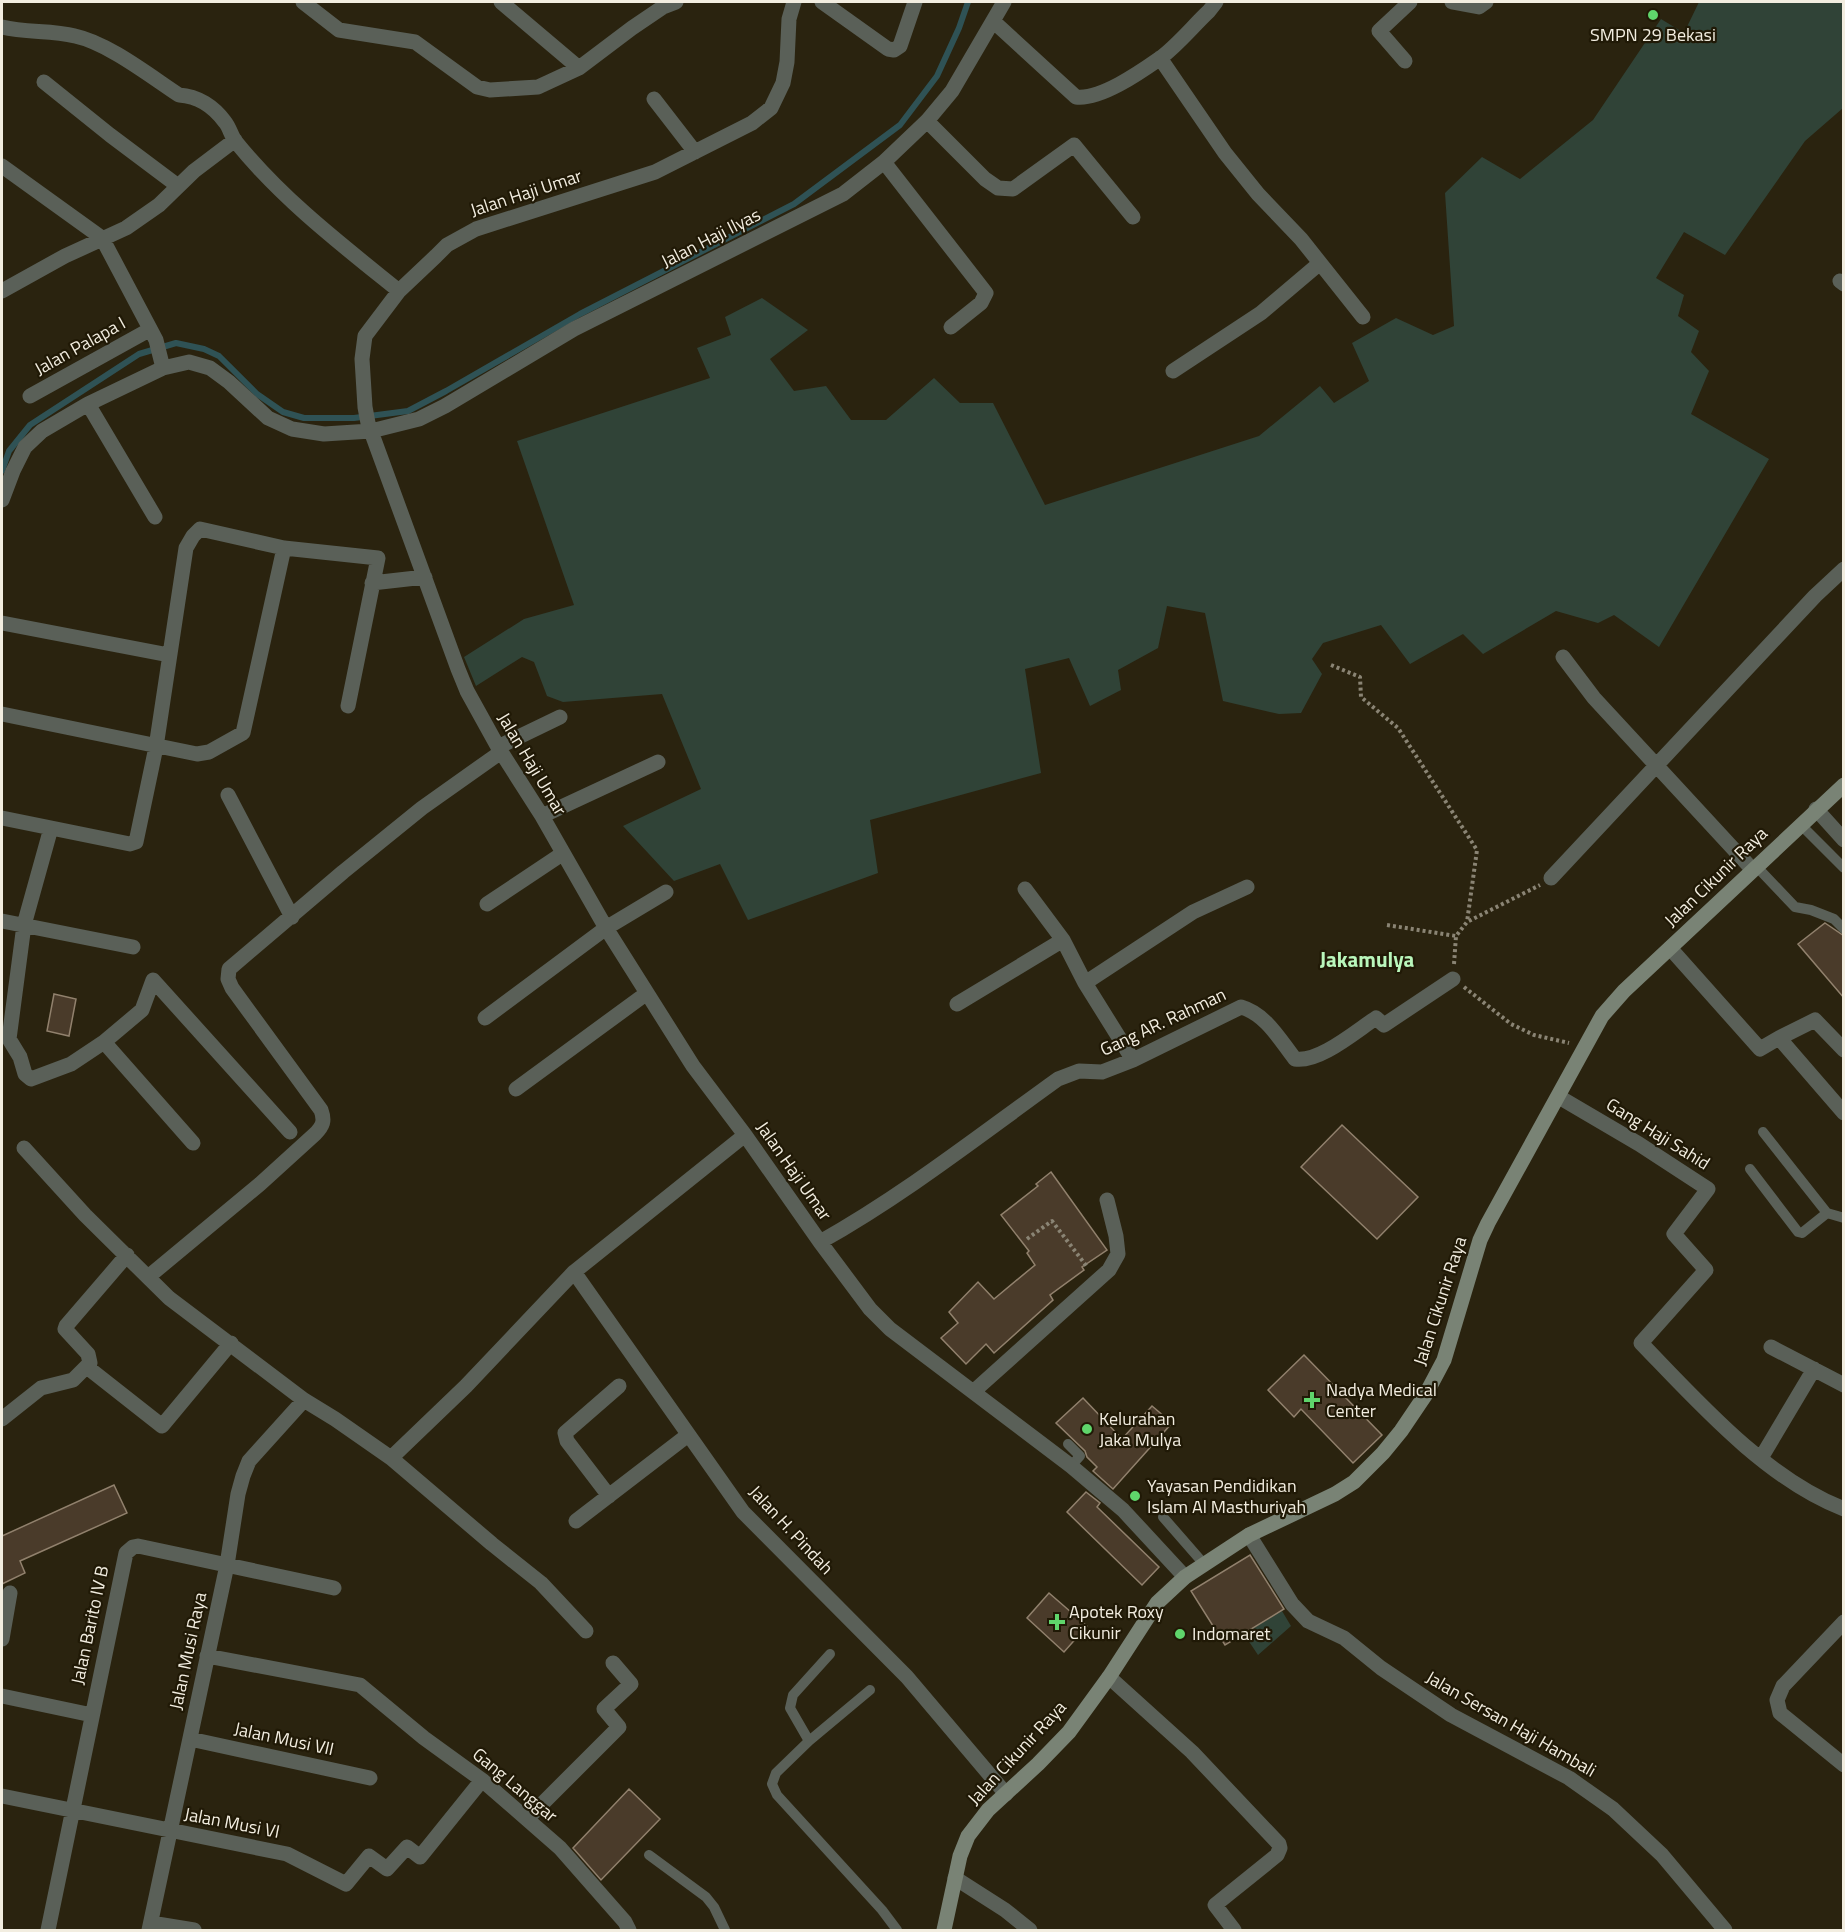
<svg xmlns="http://www.w3.org/2000/svg" width="1845" height="1932" viewBox="0 0 1845 1932" font-family="'Titillium Web',sans-serif">
<style>
.green{fill:#304337}
.lines{fill:none;stroke-linecap:round;stroke-linejoin:round}
.stream{stroke:#2f5255;stroke-width:6}
.building{fill:#4a3b2a;stroke:#91816d;stroke-width:1.5}
.path{stroke:#8a8474;stroke-width:4;stroke-dasharray:3 3;stroke-linecap:butt}
.lane{stroke:#5a6058;stroke-width:10}
.street{stroke:#5a6058;stroke-width:15}
.secondary{stroke:#798375;stroke-width:15}
.poi-dot{fill:#5fd56b;stroke:#201906;stroke-width:2}
.labels{text-anchor:middle;stroke-width:4.5;stroke-linejoin:round;paint-order:stroke}
.poi-label{font-size:18px;fill:#f2ede0;stroke:#201906;text-anchor:start}
.street-label{font-size:18px;fill:#f2ede0;stroke:#201906}
.quarter-label{font-size:21px;font-weight:bold;fill:#b9f6bb;stroke:#201906}
</style>
<rect width="100%" height="100%" fill="#2a230f"/>
<path class="green" d="M1699,2H1843V108L1805,141L1725,255L1684,232L1656,278L1684,295L1678,316L1699,331L1691,352L1709,371L1691,414L1769,459L1659,647L1614,615L1598,623L1556,611L1483,654L1463,634L1410,664L1381,625L1323,643L1312,659L1322,674L1301,713L1279,714L1223,701L1205,613L1167,606L1158,648L1118,670L1121,690L1090,706L1069,658L1025,669L1041,773L870,820L878,873L748,920L720,864L674,881L623,826L701,789L662,694L563,702L547,696L534,662L522,657L476,686L464,657L524,619L574,605L517,441L710,378L697,348L731,335L725,317L762,298L808,330L770,359L794,391L826,386L851,420H886L934,378L960,403H993L1045,505L1259,436L1320,386L1334,403L1369,381L1352,343L1396,318L1433,335L1454,326L1445,193L1482,157L1520,179L1593,120L1661,19L1684,33Z
M1282,1611L1291,1626L1258,1655L1244,1634Z"/>
<g class="lines">
<path class="stream" d="M2,471L9,451L30,425L139,354L176,343L204,349L219,356L257,394L283,412L304,418H354L408,411L446,391L580,314L794,204L900,125L937,76L959,28L968,2"/>
</g>
<path class="building" d="M1825,923L1844,936V998L1798,944Z
M54,994L76,999L69,1036L47,1031Z
M1342,1125L1418,1197L1377,1239L1301,1167Z
M1051,1172L1107,1250L1082,1267L1084,1270L1050,1295L1053,1300L994,1353L986,1344L966,1364L941,1338L958,1323L949,1312L978,1282L994,1299L1035,1265L1027,1253L1029,1251L1001,1215L1038,1186L1036,1184Z
M1304,1355L1382,1435L1353,1463L1301,1409L1294,1417L1268,1390Z
M1083,1398L1122,1439L1152,1406L1172,1423L1113,1489L1093,1471L1097,1467L1087,1457L1085,1451L1056,1423Z
M114,1485L127,1513L20,1561L25,1573L2,1584V1536Z
M1086,1492L1100,1503L1097,1507L1159,1567L1142,1585L1067,1512Z
M1250,1555L1284,1609L1225,1645L1191,1591Z
M1049,1593L1087,1626L1064,1652L1027,1618Z
M629,1789L660,1819L601,1880L573,1848Z"/>
<g class="lines">
<path class="path" d="M1331,665L1360,677L1361,697L1398,728L1477,850L1467,922
M1387,925L1456,936
M1454,964L1456,936L1467,922L1540,885
M1464,987L1511,1024L1534,1035L1569,1043
M1027,1239L1052,1221L1088,1268"/>
<path class="lane" d="M1800,824L1844,868
M1756,866L1795,907L1811,910L1834,919L1844,929
M1763,1132L1827,1213L1844,1218
M1750,1169L1798,1232L1802,1233L1827,1213
M1068,1444L1080,1456L1071,1466
M1163,1517L1204,1564
M870,1690L809,1741L776,1773L772,1784L777,1795L882,1910L897,1930
M809,1741L790,1708L793,1695L830,1654
M649,1855L706,1897L714,1907L725,1930"/>
<path class="street" d="M303,2L339,30L415,42L477,87L490,90L538,87L579,68L632,28L663,7L676,2
M501,2L579,68
M794,2L789,19L787,62L783,83L771,108L752,123L655,172L476,229L447,245L436,256L399,291L365,336L362,359L365,407L368,423L458,669L467,691L498,747L542,816L606,928L693,1066L745,1135L820,1242L870,1309L890,1329L1071,1466L1123,1510L1185,1577
M822,2L888,49L894,50L900,46L915,2
M1452,2L1479,7L1486,2
M993,21L1076,97C1100,100 1139,73 1159,59C1177,46 1193,26 1209,11L1216,2
M2,27C26,33 51,30 75,36C108,43 150,76 179,95C198,96 214,107 225,122C230,128 231,136 236,142C283,200 342,245 399,291
M1160,58L1225,153L1258,194L1301,239L1363,317
M1405,61L1379,31L1410,2
M44,82L110,135L178,186
M654,99L695,152
M927,121L985,179L998,188L1013,189L1074,145L1133,217
M884,162L986,293L981,303L951,327
M2,166L102,238L156,340L163,368
M1840,281L1844,284
M2,291L65,256L126,228L159,205L194,171L235,140
M1173,371L1261,313L1320,263
M30,396L149,330
M88,404L155,517
M2,500L13,471L25,447L42,431L88,404L163,368L189,362L210,368L229,382L268,418L292,429L324,434L371,431L419,419L445,406L574,329L843,194L884,162L927,121L952,91L1004,2
M372,583L425,577
M2,623L169,655
M1563,657L1594,698L1752,869
M2,714L197,754L209,752L243,733L284,548
M498,747L560,717
M228,795L292,917
M1816,809L1844,840
M542,816L658,762
M2,818L130,844L136,842L156,747L186,548L193,536L200,529L284,548L378,558L348,706
M51,828L24,925L9,1039L20,1057L25,1074L31,1079L71,1064L104,1042L142,1010L153,980L290,1132
M1551,878L1815,596L1844,569
M1025,889L1063,940L1085,983
M487,904L562,854
M2,921L133,947
M1670,948L1760,1049L1779,1038L1844,1113
M957,1004L1063,940
M485,1018L606,928L666,892
M1779,1038L1815,1020L1844,1050
M104,1042L193,1143
M1133,1060L1085,983L1193,912L1247,887
M516,1089L647,993
M1559,1097L1639,1144L1708,1189L1674,1234L1706,1270L1641,1343C1698,1402 1766,1479 1844,1509
M24,1148L85,1215L169,1298L304,1400L335,1419L391,1458L492,1544L541,1583L586,1631
M820,1242C904,1195 980,1135 1058,1079L1079,1071L1102,1072L1133,1060L1241,1007C1266,1014 1280,1040 1295,1059C1319,1063 1356,1031 1376,1018L1384,1025L1453,979
M574,1272L743,1512L907,1677L1006,1794
M148,1277L260,1184L315,1134C323,1126 325,1121 321,1110L232,988L228,979L229,969L343,872L422,808L501,752
M1771,1347L1844,1385
M87,1367L162,1426L231,1343
M973,1392L1109,1270L1118,1254L1116,1236L1107,1200
M2,1419L41,1388L73,1380L90,1363L88,1354L65,1329L66,1326L127,1255
M391,1458L466,1386L574,1272L745,1135
M1761,1458L1814,1369
M609,1496L567,1441L565,1433L619,1386
M576,1521L688,1435
M1249,1535L1292,1604L1308,1621L1344,1638L1381,1668L1451,1715L1569,1778L1613,1809L1662,1855L1725,1930
M1844,1622L1783,1686L1777,1700L1780,1713L1844,1765
M2,1639L10,1593
M207,1656L360,1685L424,1738L482,1780L560,1848L625,1922L629,1930
M1109,1677L1192,1752L1279,1844L1280,1848L1277,1855L1215,1905L1234,1930
M2,1696L92,1715
M190,1739L370,1778
M2,1796L287,1854L346,1884L369,1856L387,1869L407,1847L420,1857L482,1780
M527,1819L619,1727L604,1709L631,1684L613,1663
M955,1878L1005,1910L1030,1930
M151,1923L194,1930
M48,1930L126,1553L133,1547L138,1546L334,1588
M149,1930L227,1565L238,1494L243,1476L249,1461L304,1400"/>
<path class="secondary" d="M944,1930L960,1856L968,1836L988,1810L1038,1764L1069,1732L1109,1677L1157,1603L1185,1577L1249,1535L1335,1494L1354,1482L1383,1453L1401,1431L1426,1394L1444,1360L1480,1240L1488,1223L1602,1016L1624,991L1844,785"/>
</g>
<g class="poi-dot">
<circle cx="1653" cy="15" r="6"/>
<path d="M1309 1391h6v6h6v6h-6v6h-6v-6h-6v-6h6z"/>
<circle cx="1087" cy="1429" r="6"/>
<circle cx="1135" cy="1496" r="6"/>
<path d="M1054 1613h6v6h6v6h-6v6h-6v-6h-6v-6h6z"/>
<circle cx="1180" cy="1634" r="6"/>
</g>
<g class="labels">
<g class="poi-label">
<text x="1653" y="41" text-anchor="middle">SMPN 29 Bekasi</text>
<text x="1326" y="1396">Nadya Medical<tspan x="1326" dy="21">Center</tspan></text>
<text x="1099" y="1425">Kelurahan<tspan x="1099" dy="21">Jaka Mulya</tspan></text>
<text x="1147" y="1492">Yayasan Pendidikan<tspan x="1147" dy="21">Islam Al Masthuriyah</tspan></text>
<text x="1069" y="1618">Apotek Roxy<tspan x="1069" dy="21">Cikunir</tspan></text>
<text x="1192" y="1640">Indomaret</text>
</g>
<g class="street-label">
<text transform="translate(526 193) rotate(-18)" y="6">Jalan Haji Umar</text>
<text transform="translate(711 238) rotate(-27)" y="6">Jalan Haji Ilyas</text>
<text transform="translate(80 346) rotate(-29)" y="6">Jalan Palapa I</text>
<text transform="translate(532 764) rotate(59)" y="6">Jalan Haji Umar</text>
<text transform="translate(1716 877) rotate(-44)" y="6">Jalan Cikunir Raya</text>
<text transform="translate(1163 1022) rotate(-25)" y="6">Gang AR. Rahman</text>
<text transform="translate(1658 1134) rotate(32)" y="6">Gang Haji Sahid</text>
<text transform="translate(794 1171) rotate(55)" y="6">Jalan Haji Umar</text>
<text transform="translate(1440 1301) rotate(-72)" y="6">Jalan Cikunir Raya</text>
<text transform="translate(791 1530) rotate(47)" y="6">Jalan H. Pindah</text>
<text transform="translate(90 1625) rotate(-78)" y="6">Jalan Barito IV B</text>
<text transform="translate(188 1651) rotate(-78)" y="6">Jalan Musi Raya</text>
<text transform="translate(1511 1724) rotate(30)" y="6">Jalan Sersan Haji Hambali</text>
<text transform="translate(284 1739) rotate(12)" y="6">Jalan Musi VII</text>
<text transform="translate(1017 1753) rotate(-47)" y="6">Jalan Cikunir Raya</text>
<text transform="translate(515 1785) rotate(40)" y="6">Gang Langgar</text>
<text transform="translate(232 1823) rotate(11)" y="6">Jalan Musi VI</text>
</g>
<g class="quarter-label">
<text x="1367" y="967">Jakamulya</text>
</g>
</g>
<rect width="1845" height="1932" fill="none" stroke="#f2ede0" stroke-width="6"/>
</svg>
